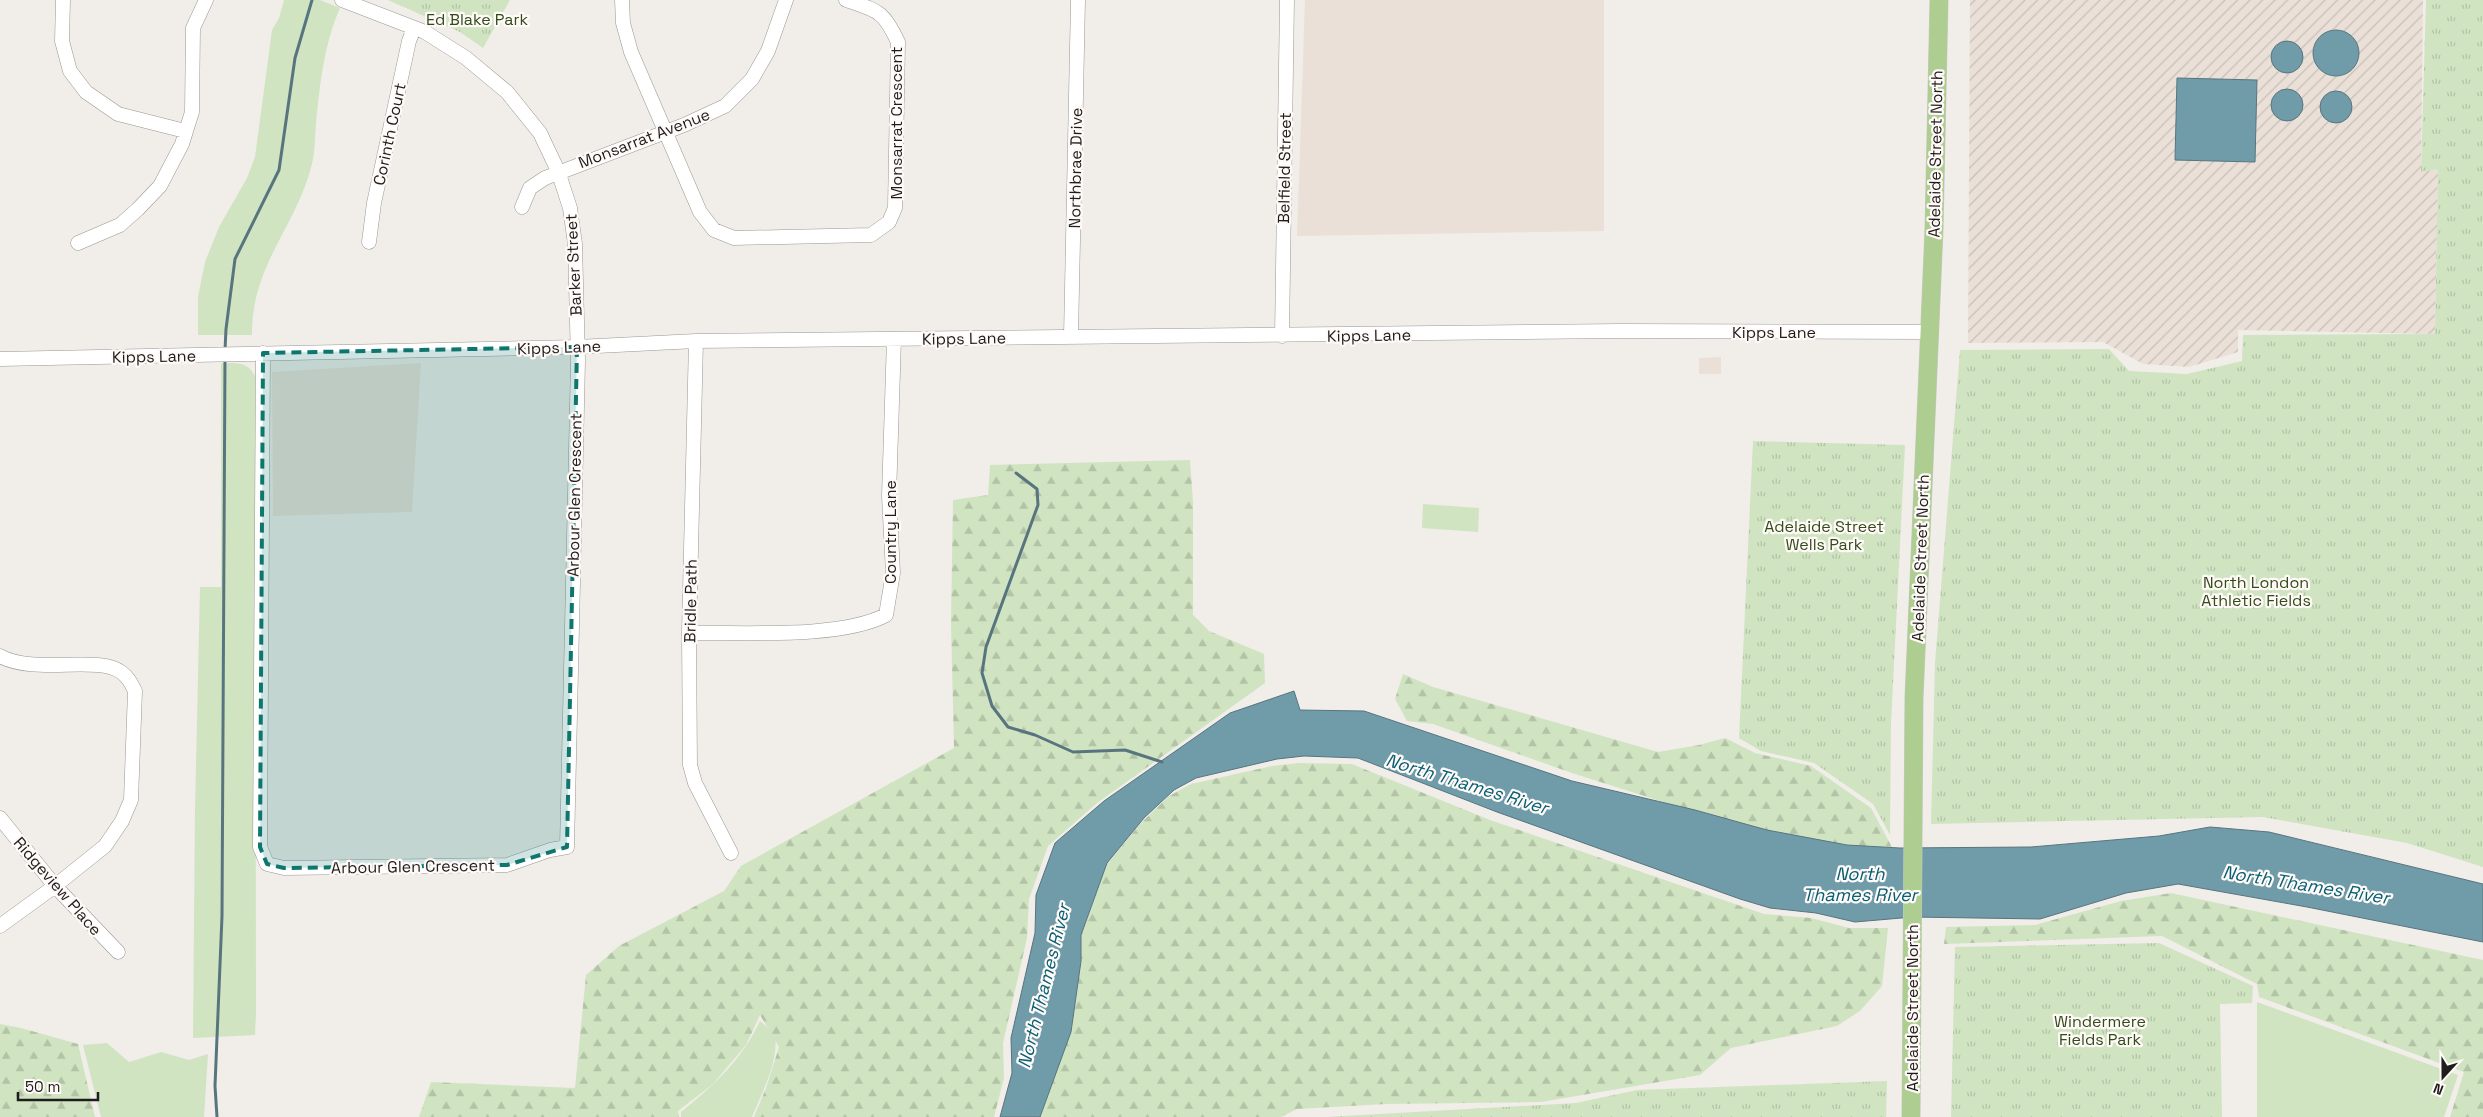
<svg xmlns="http://www.w3.org/2000/svg" width="2483" height="1117" viewBox="0 0 2483 1117" font-family="'Space Grotesk',sans-serif">
<style>
.built{fill:#eae0d7}
.industrial{fill:url(#industrial-furrows)}
.green{fill:#d0e4c2}
.forest{fill:url(#forest-firs)}
.park{fill:url(#park-tufts)}
.water{fill:#709ba9;stroke:#58757f}
.lines{fill:none;stroke-linecap:round;stroke-linejoin:round}
.stream{stroke:#58757f;stroke-width:3}
.minor-casing{stroke:#9b9793;stroke-width:15}
.major-casing{stroke:#c9c9c9;stroke-width:19}
.minor{stroke:#fff;stroke-width:14}
.major{stroke:#adcd91;stroke-width:18}
.marked{fill:#0f766e;fill-opacity:0.2;stroke:#0f766e;stroke-width:4;stroke-dasharray:10 6;stroke-linejoin:round}
.labels{text-anchor:middle;stroke-width:4.5;stroke-linejoin:round;paint-order:stroke}
.park-label{font-size:16px;fill:#314b1a;stroke:#fffaf7}
.street-label{font-size:16px;fill:#1f1d1c;stroke:#fffaf7}
.water-label{font-size:18px;font-style:italic;fill:#076075;stroke:#fffaf7}
</style>
<defs>
<pattern id="industrial-furrows" width="10" height="10" patternUnits="userSpaceOnUse" patternTransform="scale(1.25)"><rect width="10" height="10" fill="#eae0d7"/><path d="M-1 1l2-2M0 10L10 0M9 11l2-2" fill="none" stroke="#c8c0b8"/></pattern>
<pattern id="forest-firs" width="22" height="20" patternUnits="userSpaceOnUse" patternTransform="scale(1.25)"><rect width="22" height="20" fill="#d0e4c2"/><path d="M5 1l3.5 6h-7zM16 11l3.5 6h-7z" fill="#b2c3a6"/></pattern>
<pattern id="park-tufts" width="24" height="20" patternUnits="userSpaceOnUse" patternTransform="scale(1.25)"><rect width="24" height="20" fill="#d0e4c2"/><path d="M3 7l-1-3M5 7V3M7 7l1-3M15 17l-1-3M17 17v-4M19 17l1-3" fill="none" stroke="#b2c3a6"/></pattern>
</defs>
<rect width="100%" height="100%" fill="#f1ede9"/>
<path class="built" d="M1305,0H1604V231L1297,236Z
M1721,357V374H1699V358Z
M421,363L412,512L273,516L272,372Z"/>
<path class="industrial" d="M1970,0H2423L2421,172L2438,169L2435,334L2238,330V352L2189,367L2143,364L2103,342L1968,343Z"/>
<path class="green" d="M284,0H320L340,8C324,44 320,84 316,123C315,136 315,151 312,164C297,226 251,265 252,335H198V297L205,262L219,227L247,178L255,157L272,30L279,18Z
M221,363C235,363 248,361 255,376L256,1012L255,1035L193,1038L195,810L200,587H221Z
M1423,504L1479,508L1478,532L1422,528Z
M2257,1002L2458,1075L2444,1117H2257Z
M760,1021L775,1034C779,1062 762,1092 752,1117H681V1112C714,1085 741,1061 760,1021Z
M107,1043L129,1062L161,1052L189,1060L208,1054L204,1117H101L83,1045Z"/>
<path class="forest" d="M1190,460L1193,502V615L1209,631L1264,654L1265,683L1097,803L1048,846L1029,899L1027,938L1003,1043L1004,1078L994,1117H754L766,1088L779,1047L760,1015L746,1045L713,1084L678,1111L679,1117H419L431,1082L575,1088L586,975L619,946L724,891L741,866L954,748L951,623L953,500L988,495L990,465Z
M1403,674L1433,687L1658,752L1699,745L1725,738L1755,753L1811,766L1871,808L1894,851L1842,849L1761,833L1572,773L1433,724L1407,721L1395,699Z
M1299,763L1352,764L1490,820L1764,914L1811,918L1849,928H1888L1882,986L1860,1011L1837,1026L1731,1048L1700,1075L1541,1102L1386,1104L1297,1109L1281,1117H1038L1077,940L1103,869L1140,824L1169,796L1191,784L1272,766Z
M2171,893L2483,960V1117H2450L2464,1072L2259,997L2257,984L2162,936L1944,944L1946,927L2035,925L2121,901Z
M0,1024L21,1028L78,1044L95,1117H0Z"/>
<path class="park" d="M388,0H510L483,48L460,32Z
M2426,0H2483V867L2407,843L2263,817L1931,824L1935,663L1960,350L2109,349L2129,371L2187,374L2242,361L2243,335L2435,334L2438,169L2421,172Z
M1753,441L1905,445L1891,724L1890,835L1873,804L1814,763L1761,751L1739,738Z
M2159,943L2253,986L2252,1003L2220,1004L2222,1117H1951L1955,947Z
M1887,1081L1886,1117H1326L1576,1103L1637,1090Z"/>
<path class="water" d="M2313 53a23 23 0 1 1 46 0a23 23 0 1 1-46 0Z
M2271 57a16 16 0 1 1 32 0a16 16 0 1 1-32 0Z
M2177,78L2257,80L2255,162L2175,160Z
M2271 105a16 16 0 1 1 32 0a16 16 0 1 1-32 0Z
M2320 107a16 16 0 1 1 32 0a16 16 0 1 1-32 0Z
M1294,691L1300,710L1364,711L1572,781L1695,810L1767,830L1847,845L1900,848L2031,847L2159,836L2210,827L2269,832L2483,884V942L2307,907L2178,884L2126,893L2040,919L1913,917L1855,922L1816,913L1770,908L1740,899L1497,812L1358,758L1304,756L1277,759L1196,778L1174,790L1144,818L1107,863L1081,935V961L1071,1032L1040,1117H1000L1012,1073L1011,1038L1035,933L1036,895L1055,843L1104,801L1230,713Z"/>
<g class="lines">
<path class="stream" d="M225,350L226,329L235,259L279,170L295,58L312,0
M1016,473L1037,489L1038,505L986,647L982,673L992,706L1008,727L1035,735L1073,752L1125,750L1162,762
M217,1117L215,1086L222,916L225,358"/>
<defs>
<path id="minor" d="M63,0L62,41L70,71L86,92L118,114L185,131
M622,0L623,23L631,52L700,212L714,230L734,238L871,235L889,222L895,208L898,42C883,10 878,11 846,0
M522,207L530,188L545,178L684,125L725,106L752,79L768,51L786,0
M369,242L374,203L409,41L414,28
M78,243L120,225L138,209L160,186L182,144L192,112L193,28L206,0
M1071,336L1078,0
M1282,336L1287,0
M696,341L689,633L690,765L695,783L731,853
M263,353L260,847L267,864L284,868L507,865L550,850L567,847L578,361L575,244L570,208L558,171L540,133L507,92L466,58L425,32L342,0
M0,359L577,347L696,341L1620,331L1928,332
M689,633C743,632 840,639 886,615L893,573L889,496L894,339
M0,656C34,675 97,655 121,672C128,677 131,683 135,691L131,800L122,821L105,846L55,886L0,926
M0,818L55,886L118,952"/>
<path id="major" d="M1911,1117L1914,698L1934,229L1939,0"/>
</defs>
<use href="#minor" class="minor-casing"/>
<use href="#major" class="major-casing"/>
<use href="#minor" class="minor"/>
<use href="#major" class="major"/>
</g>
<path class="marked" d="M577,347L567,847L507,865L284,868L267,864L260,847L263,353Z"/>
<g class="labels">
<g class="park-label">
<text x="477" y="25">Ed Blake Park</text>
<text x="1824" y="532">Adelaide Street<tspan x="1824" dy="18">Wells Park</tspan></text>
<text x="2256" y="588">North London<tspan x="2256" dy="18">Athletic Fields</tspan></text>
<text x="2100" y="1027">Windermere<tspan x="2100" dy="18">Fields Park</tspan></text>
</g>
<g class="street-label">
<text transform="translate(896 123) rotate(-90)" y="6">Monsarrat Crescent</text>
<text transform="translate(389 134) rotate(-78)" y="6">Corinth Court</text>
<text transform="translate(644 138) rotate(-21)" y="6">Monsarrat Avenue</text>
<text transform="translate(1935 154) rotate(-89)" y="6">Adelaide Street North</text>
<text transform="translate(1075 168) rotate(-89)" y="6">Northbrae Drive</text>
<text transform="translate(1284 168) rotate(-89)" y="6">Belfield Street</text>
<text transform="translate(573 265) rotate(-93)" y="6">Barker Street</text>
<text x="1774" y="338">Kipps Lane</text>
<text transform="translate(1369 335) rotate(-1)" y="6">Kipps Lane</text>
<text transform="translate(964 338) rotate(-1)" y="6">Kipps Lane</text>
<text transform="translate(559 347) rotate(-2)" y="6">Kipps Lane</text>
<text transform="translate(154 356) rotate(-1)" y="6">Kipps Lane</text>
<text transform="translate(574 495) rotate(-89)" y="6">Arbour Glen Crescent</text>
<text transform="translate(890 532) rotate(-90)" y="6">Country Lane</text>
<text transform="translate(1920 558) rotate(-88)" y="6">Adelaide Street North</text>
<text transform="translate(690 601) rotate(-89)" y="6">Bridle Path</text>
<text transform="translate(413 866) rotate(-1)" y="6">Arbour Glen Crescent</text>
<text transform="translate(58 886) rotate(49)" y="6">Ridgeview Place</text>
<text transform="translate(1912 1008) rotate(-90)" y="6">Adelaide Street North</text>
</g>
<g class="water-label">
<text transform="translate(1467 784) rotate(17)" y="6">North Thames River</text>
<text x="1860" y="880">North<tspan x="1860" dy="21">Thames River</tspan></text>
<text transform="translate(2306 885) rotate(9)" y="6">North Thames River</text>
<text transform="translate(1044 986) rotate(-76)" y="6">North Thames River</text>
</g>
</g>
<g transform="translate(2443 1077) rotate(201)" stroke="#fffaf7" stroke-width="4" paint-order="stroke">
<path d="M0-4L9 19L0 12L-9 19Z" fill="#1f1d1c"/>
<text y="-8" font-size="14" font-weight="bold" text-anchor="middle" fill="#1f1d1c">N</text>
</g>
<path d="M18 1092v8h80v-8" fill="none" stroke="#1f1d1c" stroke-width="2.5"/>
<text x="25" y="1092" font-size="15" fill="#1f1d1c" stroke="#fffaf7" stroke-width="4" paint-order="stroke">50 m</text>
</svg>
